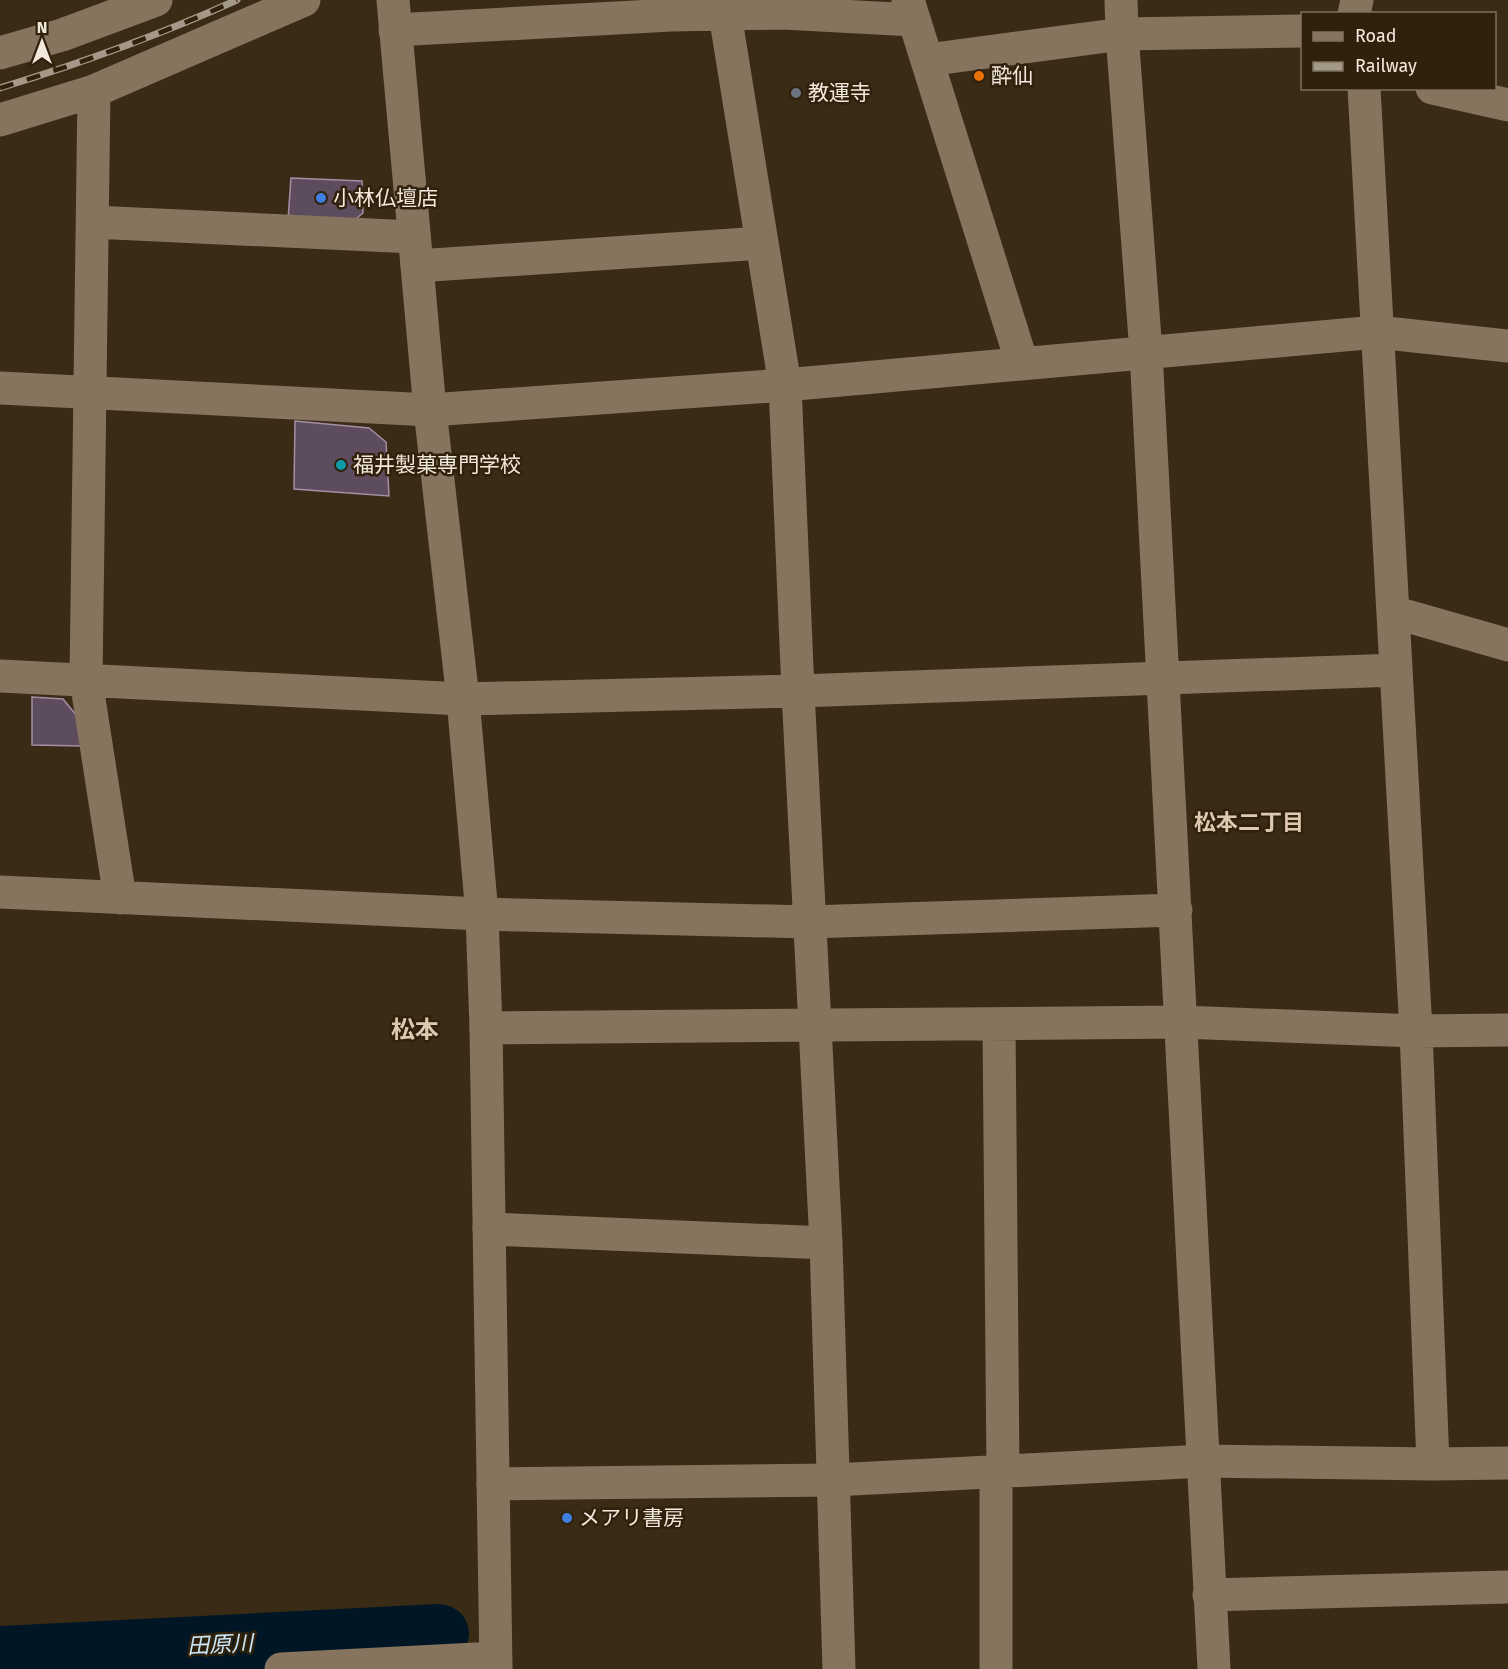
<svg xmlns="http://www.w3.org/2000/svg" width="1508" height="1669" viewBox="0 0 1508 1669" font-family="'Fira Sans','Noto Sans JP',sans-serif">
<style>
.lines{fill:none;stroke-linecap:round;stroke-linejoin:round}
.river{stroke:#001624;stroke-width:56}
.building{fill:#5d4b5e;stroke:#a48fa5;stroke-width:1.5}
.minor{stroke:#86745e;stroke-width:33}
.tertiary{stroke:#86745e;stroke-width:33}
.rail-casing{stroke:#a49889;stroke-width:7}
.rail{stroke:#30210d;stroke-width:4.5;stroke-dasharray:14;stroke-linecap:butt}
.food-dot{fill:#e8710a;stroke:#30210d;stroke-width:2}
.worship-dot{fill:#6b7280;stroke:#30210d;stroke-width:2}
.shop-dot{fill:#3f7fe0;stroke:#30210d;stroke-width:2}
.culture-dot{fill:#0f9aa8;stroke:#30210d;stroke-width:2}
.labels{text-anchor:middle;stroke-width:5;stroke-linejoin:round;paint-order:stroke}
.poi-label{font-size:21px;fill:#f2e8dc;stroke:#30210d;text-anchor:start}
.neighbourhood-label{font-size:22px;font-weight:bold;fill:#ddc9b1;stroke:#30210d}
.water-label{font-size:22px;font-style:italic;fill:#cce8fb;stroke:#30210d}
.quarter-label{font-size:24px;font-weight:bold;fill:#ddc9b1;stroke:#30210d}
</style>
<rect width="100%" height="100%" fill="#3a2b17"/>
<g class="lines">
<path class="river" d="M0,1654L439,1632L441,1633"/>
</g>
<path class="building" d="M291,178L362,181L363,213L352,222L288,220Z
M295,421L369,428L386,442L389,496L294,489Z
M32,697L63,699L77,716L83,746L32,745Z"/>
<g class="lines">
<path class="minor" d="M908,0L1022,363
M1121,0L1122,34L1146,352L1214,1669
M725,14L785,385L798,691L826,1243L839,1669
M1354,14L1357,0
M395,30L671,15L783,13L914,20
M0,53L62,35L156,0
M927,60L1122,34L1302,31
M1364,88L1416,1031L1433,1464
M1432,88L1508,105
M94,91L86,680L120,898
M0,120L94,91L304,0
M93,222L414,237
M417,266L762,243
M0,388L430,410L785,385L1377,332L1508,346
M1393,612L1508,645
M0,676L463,699L798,691L1396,670
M0,892L482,914L809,922L1176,910
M999,1025L1003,1471
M486,1028L1182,1022L1416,1031L1508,1030
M489,1229L826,1243
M493,1484L833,1480L1204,1461L1433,1464L1508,1463
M1209,1595L1508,1587
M996,1669V1472"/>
<path class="tertiary" d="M393,0L430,410L463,699L482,914L486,1028L496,1669
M281,1669L496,1658"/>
<defs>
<path id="rail" d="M0,88C81,63 160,35 237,0"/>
</defs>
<use href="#rail" class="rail-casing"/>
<use href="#rail" class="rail"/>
</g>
<circle class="food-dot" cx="979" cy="76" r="6"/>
<circle class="worship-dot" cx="796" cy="93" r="6"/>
<g class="shop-dot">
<circle cx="321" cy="198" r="6"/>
<circle cx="567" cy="1518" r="6"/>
</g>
<circle class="culture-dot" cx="341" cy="465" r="6"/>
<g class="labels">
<g class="poi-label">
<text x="991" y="83">酔仙</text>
<text x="808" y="100">教運寺</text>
<text x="333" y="205">小林仏壇店</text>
<text x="353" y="472">福井製菓専門学校</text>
<text x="579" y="1525">メアリ書房</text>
</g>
<g class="neighbourhood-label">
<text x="1249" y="830">松本二丁目</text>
</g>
<g class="water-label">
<text transform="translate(220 1644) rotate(-3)" y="8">田原川</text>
</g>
<g class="quarter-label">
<text x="415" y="1038">松本</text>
</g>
</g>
<rect x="1301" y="12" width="195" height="78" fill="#30210d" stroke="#7e7160" stroke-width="1.5"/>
<rect x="1313" y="32" width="30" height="9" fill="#86745e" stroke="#7e7160" stroke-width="1.5"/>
<text x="1355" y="42" font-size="18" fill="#f2e8dc">Road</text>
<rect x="1313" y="62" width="30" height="9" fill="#a49889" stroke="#7e7160" stroke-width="1.5"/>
<text x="1355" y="72" font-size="18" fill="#f2e8dc">Railway</text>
<g transform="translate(42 42)" stroke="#30210d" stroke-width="4.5" paint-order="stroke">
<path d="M0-4.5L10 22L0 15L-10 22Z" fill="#f2e8dc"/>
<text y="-9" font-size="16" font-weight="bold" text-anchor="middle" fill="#f2e8dc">N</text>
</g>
</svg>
